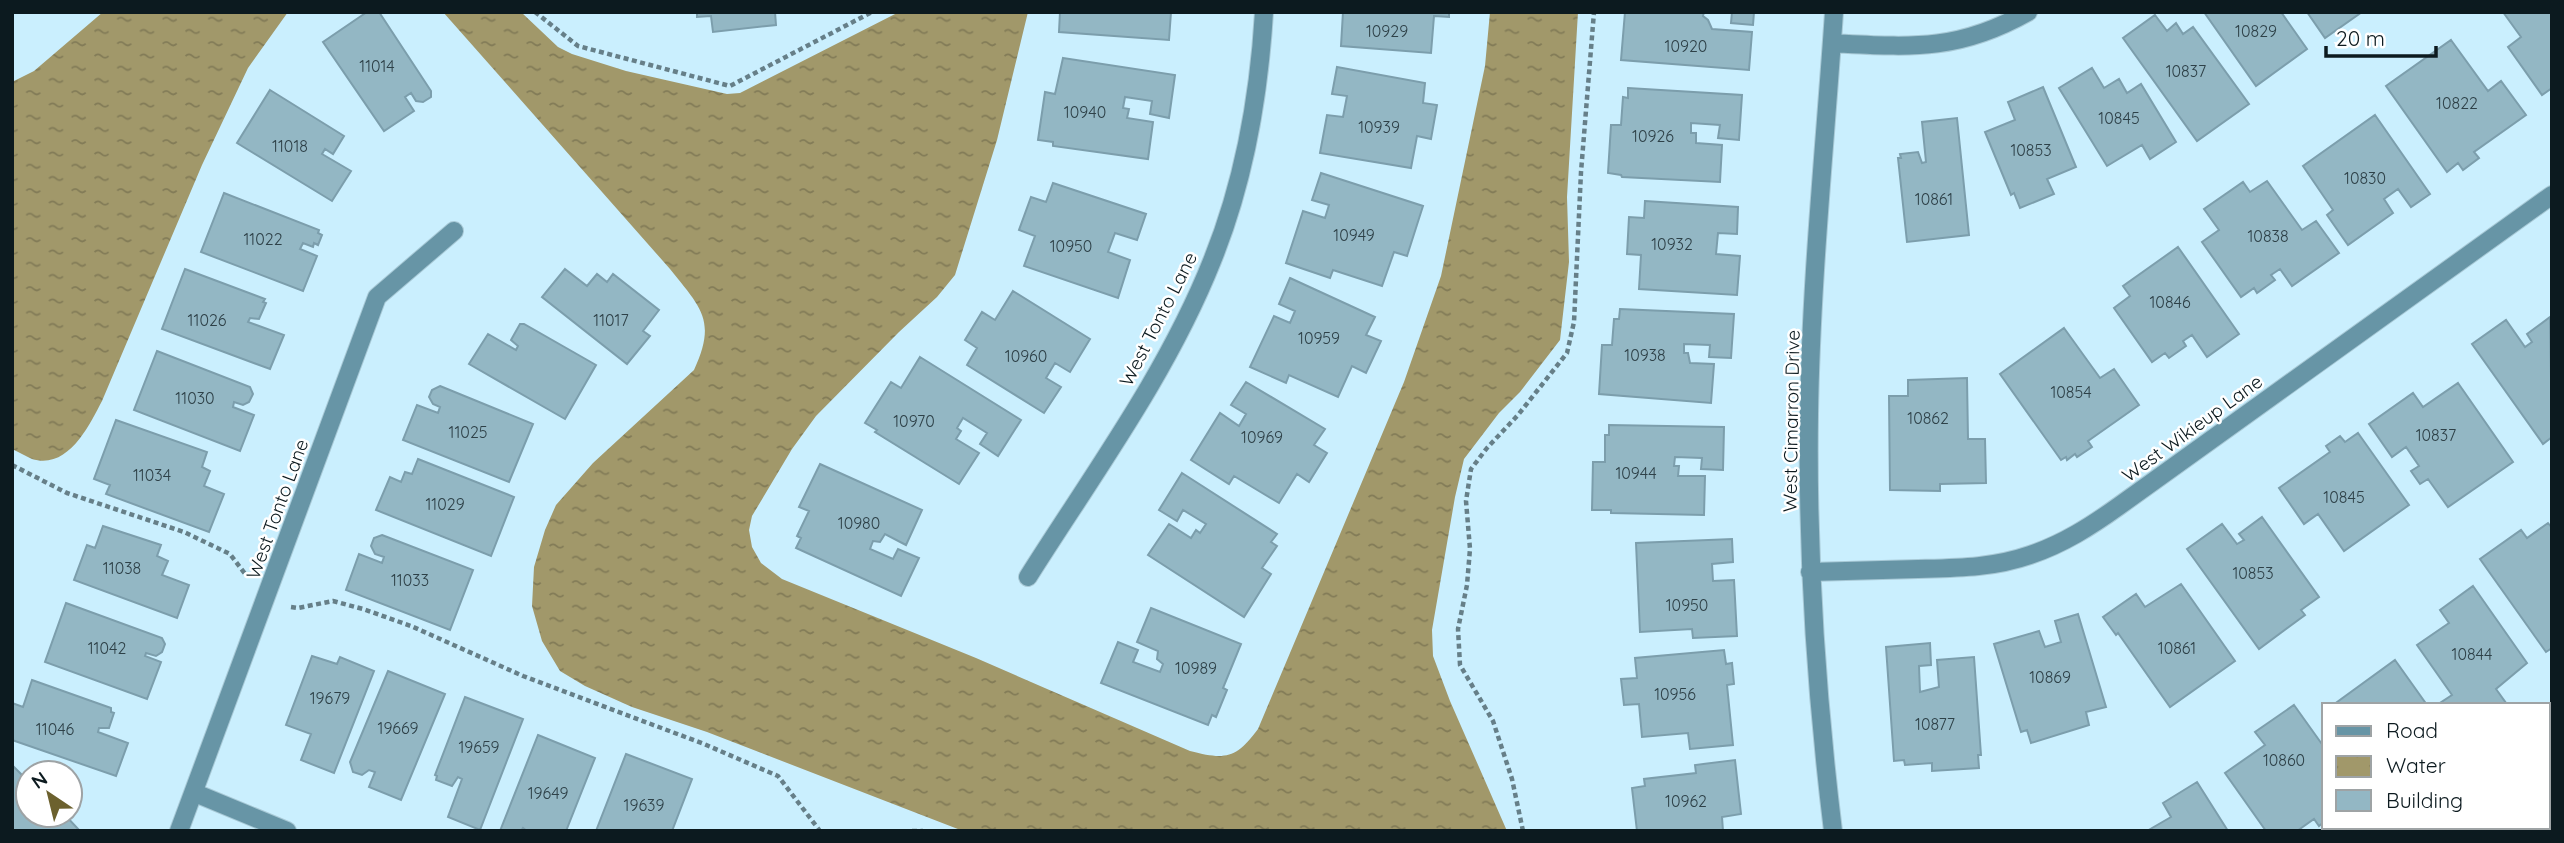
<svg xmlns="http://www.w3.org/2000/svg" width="2564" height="843" viewBox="0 0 2564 843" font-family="Quicksand,sans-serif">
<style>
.water{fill:url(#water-ripples)}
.building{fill:#93b7c4;stroke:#7c9eac;stroke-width:2}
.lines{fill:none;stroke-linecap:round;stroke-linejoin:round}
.street-casing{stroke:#a8c9d6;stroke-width:20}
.path{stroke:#667f88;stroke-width:4.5;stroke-dasharray:5 3.5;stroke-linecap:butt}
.street{stroke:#6795a6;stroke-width:18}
.labels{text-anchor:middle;stroke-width:5;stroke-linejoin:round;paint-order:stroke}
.number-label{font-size:16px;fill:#2e4148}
.street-label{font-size:19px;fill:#0c1a1f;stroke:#fff}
</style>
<defs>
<pattern id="water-ripples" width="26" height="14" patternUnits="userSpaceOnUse" patternTransform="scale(1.75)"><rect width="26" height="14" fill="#a1986a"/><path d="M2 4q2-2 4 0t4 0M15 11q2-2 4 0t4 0" fill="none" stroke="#827b57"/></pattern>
</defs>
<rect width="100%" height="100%" fill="#caeffe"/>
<path class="water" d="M103,12H288L248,68L202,165L102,401C89,426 68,470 32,459C25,456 19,452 12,449V82L34,71Z
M443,12H521L558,47L572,54L626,71L727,94L740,93L899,12H1028L997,140L955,275L937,297L899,332L816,416L792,449L752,516L749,530L752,547L761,563L782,579L976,658L1190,751C1225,760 1236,759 1258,729L1404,382L1441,276L1485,66L1490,12H1578L1567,197L1569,262L1560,340L1520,392L1499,413L1464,459L1455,497L1432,630L1433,656L1450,701L1507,831H963L707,732L632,707L585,686L560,671L542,641L532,606L534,567L545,530L556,505L593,463L694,370C717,320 701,308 670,269Z"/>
<path class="building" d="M367,12H379L431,91V97L423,102L416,101L411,93L405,97L414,111L384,131L323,42Z
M697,12H775L776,25L713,32L711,16L697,17Z
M1060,12H1171L1169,40L1059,32Z
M1343,12H1449V17L1434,16L1431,53L1341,46Z
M1625,12H1704L1703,16L1708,20L1712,29L1752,32L1749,70L1621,60Z
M1732,12H1754L1753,25L1731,23Z
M2204,12H2281L2307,49L2256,86Z
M2307,12H2362L2325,38Z
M2503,12H2552V88L2542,95L2508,47L2521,37Z
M2155,15L2167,31L2176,23L2183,34L2193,27L2249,104L2197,141L2123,38Z
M2451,40L2488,91L2501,81L2526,115L2474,152L2479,158L2463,170L2458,163L2447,172L2386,86Z
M1063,58L1175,75L1169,118L1150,114L1152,101L1125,97L1123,108L1129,109L1127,118L1153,122L1148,159L1053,146V142L1038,140L1045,92L1055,94Z
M1337,67L1425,83L1423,103L1437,105L1431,139L1417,136L1411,168L1320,153L1327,115L1343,117L1347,96L1332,94Z
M2092,68L2104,88L2119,79L2127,93L2141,84L2176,142L2150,159L2142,145L2107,166L2059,88Z
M2043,87L2076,167L2047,179L2054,194L2020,208L2014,193L2011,195L1985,132L2015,120L2008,102Z
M1628,88L1742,95L1739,140L1718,138L1720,125L1691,123V133H1696V143L1722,145L1720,182L1622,177L1621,175L1608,173L1611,125H1621L1623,97L1628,98Z
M270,90L344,136L333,154L325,149L322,154L351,171L332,201L237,143Z
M2375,115L2430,194L2411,207L2398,189L2384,199L2393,213L2348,245L2327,215L2333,210L2303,166Z
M1957,118L1969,235L1907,242L1898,158H1901L1900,154L1918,152L1922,163L1926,162L1922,122Z
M1321,173L1423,206L1407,256L1394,252L1382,286L1333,270L1330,278L1286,263L1303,211L1325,218L1329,205L1312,200Z
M2267,181L2302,230L2316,221L2339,253L2292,286L2280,269L2271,275L2275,280L2257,293L2254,288L2241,297L2202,242L2219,230L2204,209L2243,182L2250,192Z
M1053,183L1146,214L1137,240L1115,233L1108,252L1130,260L1118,298L1024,266L1035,236L1019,230L1031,197L1046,202Z
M224,193L319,230L318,233L322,235L318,245L314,243L313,247L303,243L300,249L317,256L303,291L201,252Z
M1645,201L1738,207L1737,234L1718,233L1716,254L1740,256L1737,295L1639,289L1641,255L1627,254L1629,217L1644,218Z
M2178,247L2239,334L2207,357L2192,335L2183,341L2186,346L2169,358L2165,353L2152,362L2114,308L2130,296L2123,286Z
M185,269L265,299L263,302L266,303L259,319L250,318L248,322L284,335L270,369L162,329Z
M565,269L587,286L597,274L607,282L613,274L659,310L643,331L650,336L627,364L542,297Z
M1290,278L1375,317L1366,335L1381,341L1366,373L1352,366L1338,397L1289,375L1286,383L1250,367L1274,316L1290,323L1295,311L1279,304Z
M1013,291L1090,339L1070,372L1055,363L1046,378L1061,387L1044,413L967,365L977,348L965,340L982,312L995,320Z
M1620,309L1734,314L1731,358L1709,357L1710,345L1684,344V353H1688L1690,363L1714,364L1711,403L1599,394L1602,345H1612L1614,319H1619Z
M2550,317L2552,437L2543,444L2472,344L2506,320L2525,347L2532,342L2527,334Z
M520,324H524L596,365L565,419L469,364L488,334L516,350L518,346L511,340Z
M2064,328L2100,378L2114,369L2139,405L2088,441L2092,447L2077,457L2075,454L2067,460L2066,457L2061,460L2000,374Z
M157,351L250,387L253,394L249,402L243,405L234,402L233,407L254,415L240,451L134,410Z
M920,357L1021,420L998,456L980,444L987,433L963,418L957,428L961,431L956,439L979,453L959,484L875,432L877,430L865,423L891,382L901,388Z
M1967,378L1968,439H1985L1986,483L1940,484V491L1890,490L1889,396H1908V380Z
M1246,382L1325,429L1314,445L1327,453L1309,482L1297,474L1279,503L1234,476L1229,484L1191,460L1220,413L1239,426L1246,414L1231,405Z
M2458,383L2513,462L2448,507L2428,479L2420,484L2411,471L2419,466L2406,447L2392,457L2369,424L2413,393L2423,407Z
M440,386L533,424L509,482L403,440L417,405L438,413L440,407L433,404L429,397L432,390Z
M116,420L207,452L202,467L210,471L204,486L224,494L209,532L106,494L110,485L94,479Z
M1609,425L1724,427L1723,470L1701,469L1702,458L1675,457L1674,466H1679L1678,476H1705L1704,515L1611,513V510H1592L1593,462H1605V435H1609Z
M2358,433L2409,505L2344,551L2318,514L2304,524L2279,488L2330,452L2326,446L2340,436L2345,442Z
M418,459L514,497L491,556L376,510L390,477L401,482L405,472L412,474Z
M820,464L922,510L906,545L885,534L880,542L873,541L870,549L893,559L898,549L919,558L901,596L796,548L801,538L797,536L809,511L799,507Z
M1182,473L1277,534L1271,542L1277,546L1262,568L1271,574L1244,617L1148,555L1169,524L1191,538L1196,530L1200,533L1206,524L1183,510L1177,521L1159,510Z
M2262,517L2319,597L2301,610L2305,615L2259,649L2187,549L2222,524L2237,544L2244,540L2239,534Z
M2548,523L2552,528V648L2546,652L2480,559L2521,530L2527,538Z
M103,526L161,545L157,556L168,561L162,575L189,585L177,618L74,580L87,545L95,548Z
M382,535L473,570L450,630L346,590L359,554L382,563L384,557L375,554L371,546L374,538Z
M1732,539L1733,562L1712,564L1713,581L1734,580L1737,636L1693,638L1692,629L1640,632L1636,543Z
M2181,584L2235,661L2170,707L2118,633L2116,635L2103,617L2136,594L2145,607Z
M2473,586L2527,663L2496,689L2506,703L2502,705H2442L2440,703L2452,695L2417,645L2449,623L2440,610Z
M66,603L162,638L165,644L162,652L156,656L146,653L145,656L161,662L147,699L45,662Z
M1151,608L1241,644L1223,688L1227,690L1216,717L1212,715L1208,725L1101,683L1118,642L1138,650L1133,662L1160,672L1163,664L1157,659L1158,651L1137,642Z
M2078,614L2106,707L2086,712L2089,725L2031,743L2027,730L2021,732L1994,644L2039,631L2045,647L2061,642L2055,621Z
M1930,643L1931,665L1919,666L1920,692L1939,687L1937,660L1974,657L1981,755H1978L1979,768L1932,771V763L1905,765L1904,760L1894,761L1886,647Z
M1724,650L1726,664L1732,663L1734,684L1727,685L1733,745L1690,749L1688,733L1642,737L1639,704L1624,705L1621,679L1637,678L1635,658Z
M312,656L337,664L340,657L374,671L334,773L301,760L311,734L286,725Z
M2395,660L2427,705H2333Z
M388,671L445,694L401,800L369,787L375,772L369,770L362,775L353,772L350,762Z
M32,680L111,708V712L114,713L109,728H99L98,732L128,743L116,776L12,740V703L23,707Z
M465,697L523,719L480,830L448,817L462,779L458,777L452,786L436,780L437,776L435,775Z
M2294,705L2324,747V822L2319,826L2314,819L2297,831H2266L2225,773L2265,745L2255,732Z
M538,735L595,758L566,831H527L523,828L521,831H500Z
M626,754L692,779L672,831H596Z
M1735,760L1741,814L1722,817L1723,831H1637L1632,788L1645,786L1644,779L1696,773L1695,765Z
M12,765L28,781V815H65L80,831H12Z
M2197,782L2228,831H2147L2171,817L2163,803Z"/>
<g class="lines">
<defs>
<path id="street" d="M1832,43C1910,47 1957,52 2028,12
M1810,572C1846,571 1882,570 1918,569C1956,568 1993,568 2030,555C2063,544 2091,526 2119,506L2552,195
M1028,577C1093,474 1167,374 1212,261C1244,182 1259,97 1264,12
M2548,755L2552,753
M195,793L287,831
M179,831L377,297L454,231
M1833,831C1816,692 1807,553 1809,414C1811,280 1825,146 1834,12
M2443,831L2447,827"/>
</defs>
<use href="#street" class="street-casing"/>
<path class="path" d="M535,12L578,46L730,86L872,12
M12,465L67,493L184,532L230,554L246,575
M291,607L298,608L333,601L363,609L411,626L523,676L704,744L778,776L820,831
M912,831H923
M1523,831L1512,779L1493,721L1460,665L1458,629L1467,585L1470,549L1466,501L1471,469L1487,448L1518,415L1567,353L1574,322L1581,172L1594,12"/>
<use href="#street" class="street"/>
</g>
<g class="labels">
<g class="number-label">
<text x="1387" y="37">10929</text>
<text x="2256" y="37">10829</text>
<text x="1686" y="52">10920</text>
<text x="377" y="72">11014</text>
<text x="2186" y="77">10837</text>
<text x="2457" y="109">10822</text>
<text x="1085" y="118">10940</text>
<text x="2119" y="124">10845</text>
<text x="1379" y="133">10939</text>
<text x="1653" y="142">10926</text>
<text x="290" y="152">11018</text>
<text x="2031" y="156">10853</text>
<text x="2365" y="184">10830</text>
<text x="1934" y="205">10861</text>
<text x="1354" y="241">10949</text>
<text x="2268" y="242">10838</text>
<text x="263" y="245">11022</text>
<text x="1672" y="250">10932</text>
<text x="1071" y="252">10950</text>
<text x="2170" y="308">10846</text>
<text x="207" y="326">11026</text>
<text x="611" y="326">11017</text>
<text x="1319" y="344">10959</text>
<text x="1645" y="361">10938</text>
<text x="1026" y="362">10960</text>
<text x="2071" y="398">10854</text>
<text x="195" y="404">11030</text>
<text x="1928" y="424">10862</text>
<text x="914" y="427">10970</text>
<text x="468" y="438">11025</text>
<text x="2436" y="441">10837</text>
<text x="1262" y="443">10969</text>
<text x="1636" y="479">10944</text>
<text x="152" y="481">11034</text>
<text x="2344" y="503">10845</text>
<text x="445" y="510">11029</text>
<text x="859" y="529">10980</text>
<text x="122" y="574">11038</text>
<text x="2253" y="579">10853</text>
<text x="410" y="586">11033</text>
<text x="1687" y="611">10950</text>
<text x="107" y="654">11042</text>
<text x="2177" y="654">10861</text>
<text x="2472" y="660">10844</text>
<text x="1196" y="674">10989</text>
<text x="2050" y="683">10869</text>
<text x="1675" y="700">10956</text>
<text x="330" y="704">19679</text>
<text x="1935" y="730">10877</text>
<text x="398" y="734">19669</text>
<text x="55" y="735">11046</text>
<text x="479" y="753">19659</text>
<text x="2284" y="766">10860</text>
<text x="548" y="799">19649</text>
<text x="1686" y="807">10962</text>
<text x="644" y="811">19639</text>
</g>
<g class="street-label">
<text transform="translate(1158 319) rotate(-63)" y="7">West Tonto Lane</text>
<text transform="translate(1791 421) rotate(-89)" y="7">West Cimarron Drive</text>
<text transform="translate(2192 428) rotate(-36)" y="7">West Wikieup Lane</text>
<text transform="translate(277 509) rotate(-70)" y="7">West Tonto Lane</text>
</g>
</g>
<rect width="2564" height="843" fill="none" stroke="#0c1a1f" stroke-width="28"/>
<rect x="2322" y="703" width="228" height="126" fill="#ffffff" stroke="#9ea3a5" stroke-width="2"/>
<rect x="2336" y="726" width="35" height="10" fill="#6795a6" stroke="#9ea3a5" stroke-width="2"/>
<text x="2386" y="738" font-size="21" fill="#0c1a1f">Road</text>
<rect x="2336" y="756" width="35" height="21" fill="url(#water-ripples)" stroke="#9ea3a5" stroke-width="2"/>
<text x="2386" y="773" font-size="21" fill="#0c1a1f">Water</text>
<rect x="2336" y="790" width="35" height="21" fill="#93b7c4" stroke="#9ea3a5" stroke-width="2"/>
<text x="2386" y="808" font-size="21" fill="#0c1a1f">Building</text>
<g transform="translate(49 794) rotate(325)"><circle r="33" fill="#ffffff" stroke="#9ea3a5" stroke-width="2"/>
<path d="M0-5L12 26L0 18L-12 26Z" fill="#6c612e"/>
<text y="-10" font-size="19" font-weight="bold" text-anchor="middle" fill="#0c1a1f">N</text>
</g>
<path d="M2326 46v10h110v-10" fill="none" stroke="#0c1a1f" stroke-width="3.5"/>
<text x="2336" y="46" font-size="21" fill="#0c1a1f" stroke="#ffffff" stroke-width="5" paint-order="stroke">20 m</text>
</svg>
